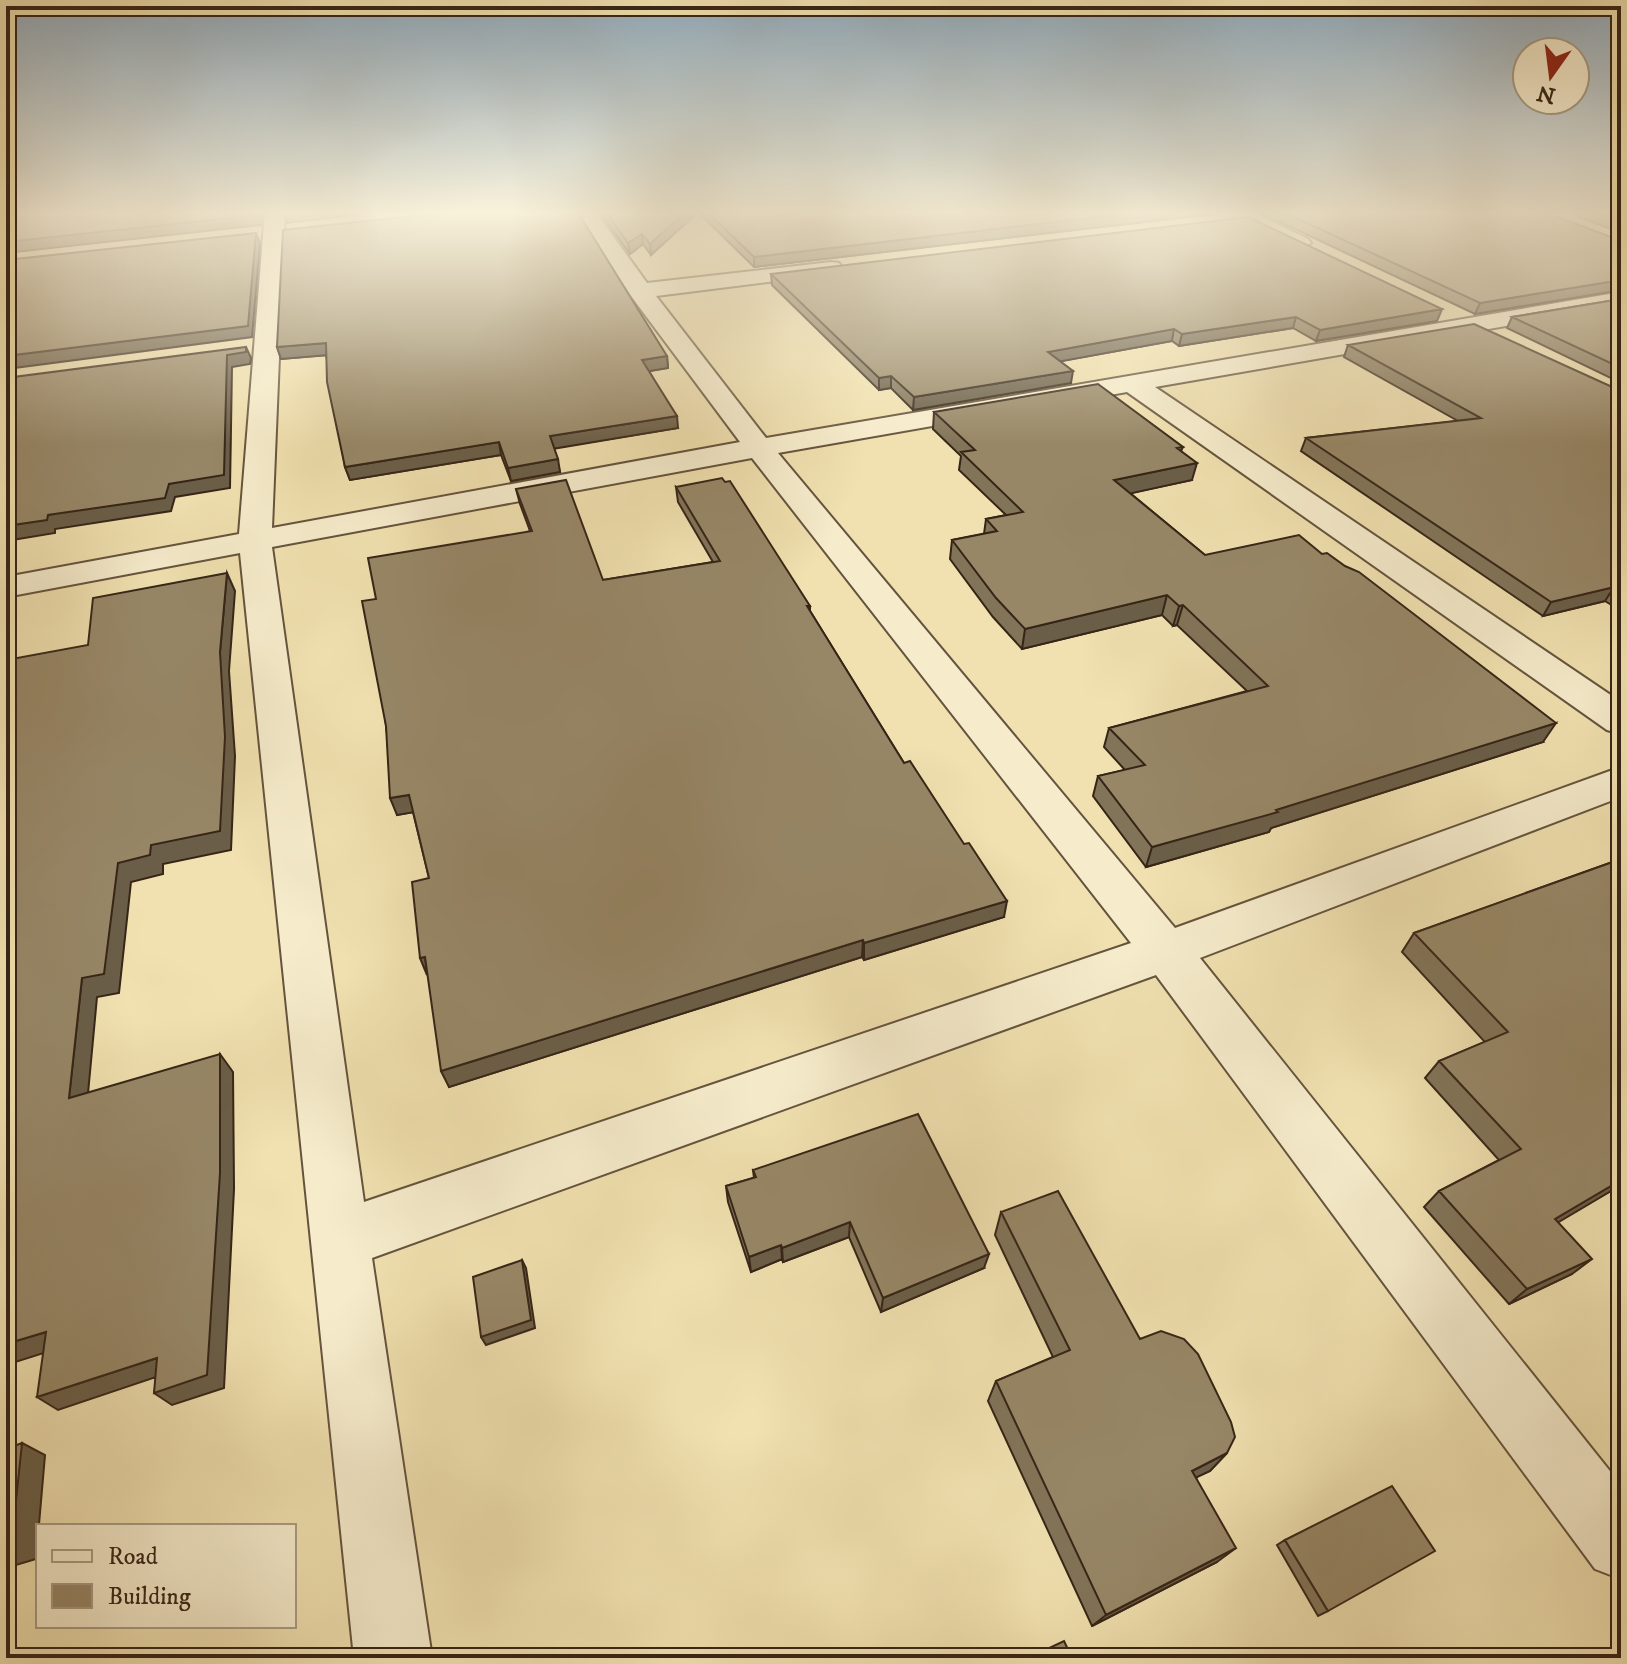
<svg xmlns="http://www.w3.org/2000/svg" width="1627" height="1664" viewBox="0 0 1627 1664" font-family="'IM FELL DW Pica',serif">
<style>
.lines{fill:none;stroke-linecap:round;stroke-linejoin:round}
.minor-casing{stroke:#65543d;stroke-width:4}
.minor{fill:#f6eccc;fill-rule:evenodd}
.wall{fill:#827459;stroke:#362517;stroke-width:2}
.shaded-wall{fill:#6a5e48;stroke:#362517;stroke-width:2}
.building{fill:#978767;stroke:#362517;stroke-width:2}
</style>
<rect width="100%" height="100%" fill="#f1e1b0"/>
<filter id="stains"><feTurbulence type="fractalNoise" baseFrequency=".0025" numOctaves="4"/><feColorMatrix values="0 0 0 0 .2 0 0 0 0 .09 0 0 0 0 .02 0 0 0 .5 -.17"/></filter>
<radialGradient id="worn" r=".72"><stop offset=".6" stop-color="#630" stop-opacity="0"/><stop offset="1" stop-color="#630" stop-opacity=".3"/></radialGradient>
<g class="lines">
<defs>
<path id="minor" d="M265,211H285L272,528L740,442L631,296L576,211H595L647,283L831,262L839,263L842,268L839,273L831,274L656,296L766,438L1621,292V306L1155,387L1621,702V734L1607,730L1127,392L778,453L1175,928L1621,767V797L1200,958L1621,1485V1579L1595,1569L1156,975L372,1258L432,1658H354L240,553L6,597V577L239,534ZM752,458L1131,943L364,1202L272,547Z
M1225,211H1250L1308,239L1311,243L1301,249L1294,247Z"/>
</defs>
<use href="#minor" class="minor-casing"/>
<use href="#minor" class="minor"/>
</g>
<path class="wall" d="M599,211H1223L1222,213L754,267L698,212L651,255L643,244L630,254Z
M1257,211H1542L1621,241V290L1475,314Z
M1564,211H1621V233Z
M771,274L1437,321L1316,341L1293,328L1179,346L1172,341L1061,361L1071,383L913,410L891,388L879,390L772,285Z
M1621,299V383L1507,328L1512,317Z
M1348,345L1621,391V611L1605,601L1543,616L1301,451L1306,438L1458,421L1344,357Z
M277,347L667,356L668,368L649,371L678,428L554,448L560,472L511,481L501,455L350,480L345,467L326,355L281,359Z
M934,412L1183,447L1181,451L1192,480L1130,493L1205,555L1543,742L1271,828L1269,832L1146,867L1093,796L1098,776L1125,770L1104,747L1109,728L1247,691L1177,625L1173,626L1162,615L1022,649L993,617L950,559L952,540L984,534L986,519L1006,515L959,470L961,456L933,429Z
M676,487L810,606V611L904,763L1004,917L864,960L862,957L449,1087L429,878L413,812L397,815L386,726L376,599L530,531L520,504L516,489L603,580L713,562L678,502Z
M1621,859V1185L1558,1222L1572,1274L1509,1304L1424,1207L1439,1191L1499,1160L1425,1078L1439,1061L1485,1042L1402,952L1414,933Z
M753,1170L984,1268L881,1312L849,1237L783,1262L782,1259L751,1272L728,1202L726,1186L754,1178Z
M1001,1212L1140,1339L1227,1453L1210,1471L1196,1477L1217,1562L1092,1626L988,1401L996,1381L1053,1357L995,1235Z
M1621,1308V1322L1613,1314Z
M1285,1540L1328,1611L1318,1616L1277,1545Z"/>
<path class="shaded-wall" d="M259,211H264L261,225L6,253V242Z
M295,211H388L287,223L284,213Z
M687,211L698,212L651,255L650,244Z
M1149,211H1223L1222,213L754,267V257Z
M256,233L260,243L252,337L6,369V356Z
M642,234L643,244L630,254L628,243Z
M1621,280V290L1475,314L1480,303Z
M1442,309L1437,321L1316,341L1320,330Z
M1296,317L1293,328L1179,346L1182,334Z
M1174,329L1172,341L1046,364L1048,352Z
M326,343L329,355L281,359L277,347Z
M246,347L251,358L250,364L232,367L230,488L175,497L171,511L55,529V533L6,541V526L169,484L227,355Z
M667,356L668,368L644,372L642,360Z
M1073,371L1071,383L913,410L914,397Z
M891,376V388L879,390V378Z
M677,416L678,428L552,449L550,436Z
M499,442L501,455L350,480L345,467Z
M558,459L560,472L511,481L508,468Z
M1197,463L1192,480L1110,498L1114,480Z
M227,573L235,591L229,671L235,756L231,850L163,864V874L131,882L119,993L97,997L86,1115L69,1098L82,978L118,863L151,845L220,652Z
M1614,587L1605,601L1543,616L1551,602Z
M1167,595L1162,615L1022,649L1025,629Z
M1183,605L1177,625L1173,626L1179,606Z
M1556,723L1543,742L1271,828L1269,832L1146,867L1152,847Z
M409,795L415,812L397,815L390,798Z
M1007,901L1004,917L864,960V943Z
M863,940L862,957L449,1087L441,1071Z
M425,957L427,975L420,958Z
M220,1054L233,1072L234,1189L224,1388L172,1405L154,1393Z
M1621,1180V1185L1537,1235L1555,1219Z
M850,1222L849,1237L783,1262L782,1248Z
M781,1245L782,1259L751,1272L749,1257Z
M989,1254L984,1268L881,1312L883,1298Z
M1592,1259L1572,1274L1509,1304L1527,1289Z
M522,1260L526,1268L535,1328L486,1345L481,1337Z
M46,1332L66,1346L6,1365V1344Z
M157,1358L174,1371L58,1410L37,1397Z
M22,1443L45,1455L36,1559L6,1568V1551Z
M1227,1453L1210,1471L1176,1487L1192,1471Z
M1236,1548L1217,1562L1092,1626L1106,1615Z
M71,1649L94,1656V1658H70Z"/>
<path class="building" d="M6,211H259L258,215L6,242Z
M460,211H577L667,356L642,360L677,416L550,436L558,459L508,468L499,442L345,467L327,382L326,343L277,347L283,230Z
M605,211H687L650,244L642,234L628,243Z
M706,211H1149L754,257Z
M1281,211H1542L1621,241V280L1480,303Z
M1596,211H1621V221Z
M1248,217L1442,309L1320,330L1296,317L1182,334L1174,329L1048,352L1073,371L914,397L891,376L879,378L771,274Z
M256,233L248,326L6,356V260Z
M1621,299V368L1512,317Z
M1474,324L1621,391V592L1614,587L1551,602L1306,438L1481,418L1348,345Z
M246,347V352L227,355L224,475L169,484L165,498L48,515L47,520L6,526V378Z
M1098,384L1183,447L1177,448L1197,463L1114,480L1205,555L1299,535L1322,554L1327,553L1345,566L1359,572L1556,723L1276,810L1278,812L1152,847L1098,776L1145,765L1109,728L1268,686L1183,605L1179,606L1167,595L1025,629L996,598L952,540L997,531L986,519L1023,512L961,452L975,450L934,412Z
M722,478L725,482L730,481L810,606H807L904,763L910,761L964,844L969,843L1007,901L864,943L863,940L441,1071L425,957L420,958L412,882L429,878L409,795L390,798L386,726L362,601L376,599L368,558L532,531L516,489L566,480L603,580L720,561L676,487Z
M227,573L220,652L225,737L220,831L151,845L150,855L118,863L104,974L82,978L69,1098L220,1054V1173L207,1375L154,1393L157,1358L37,1397L46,1332L6,1344V660L88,645L93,598Z
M1621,859V1180L1555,1219L1592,1259L1527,1289L1439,1191L1521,1149L1439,1061L1508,1032L1414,933Z
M918,1114L989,1254L883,1298L850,1222L782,1248L781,1245L749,1257L726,1186L756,1177L753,1170Z
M1058,1191L1140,1339L1161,1331L1184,1339L1198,1354L1231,1422L1235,1437L1227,1453L1192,1471L1236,1548L1106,1615L996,1381L1070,1350L1001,1212Z
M522,1260L531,1320L481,1337L473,1277Z
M22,1443L11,1549L6,1551V1449Z
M1392,1486L1435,1551L1328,1611L1285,1540Z
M1064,1641L1072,1658H1028Z
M71,1649L70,1658H49Z"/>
<linearGradient id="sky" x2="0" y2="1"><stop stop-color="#92acbd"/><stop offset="0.48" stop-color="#f9f2db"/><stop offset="1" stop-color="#f9f2db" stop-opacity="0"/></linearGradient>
<rect width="1627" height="444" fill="url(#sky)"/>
<rect width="1627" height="1664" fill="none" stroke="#f1e1b0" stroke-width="32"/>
<rect x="8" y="8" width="1611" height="1648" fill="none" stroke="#362517" stroke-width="4"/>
<rect x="16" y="16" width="1595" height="1632" fill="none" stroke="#362517" stroke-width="2"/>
<rect x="36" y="1524" width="260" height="104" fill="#f6eccc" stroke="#a99c84" stroke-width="2"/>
<rect x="52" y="1550" width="40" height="12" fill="#f6eccc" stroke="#a99c84" stroke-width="2"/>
<text x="108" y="1564" font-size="24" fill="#362517">Road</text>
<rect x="52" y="1584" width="40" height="24" fill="#978767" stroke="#a99c84" stroke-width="2"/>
<text x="108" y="1604" font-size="24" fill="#362517">Building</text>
<g transform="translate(1551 76) rotate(194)"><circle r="38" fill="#f6eccc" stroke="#a99c84" stroke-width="2"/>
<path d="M0-6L14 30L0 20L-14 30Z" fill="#8f2418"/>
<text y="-12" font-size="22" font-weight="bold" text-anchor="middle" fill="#362517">N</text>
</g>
<rect width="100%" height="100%" filter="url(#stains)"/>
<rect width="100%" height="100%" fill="url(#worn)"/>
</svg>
